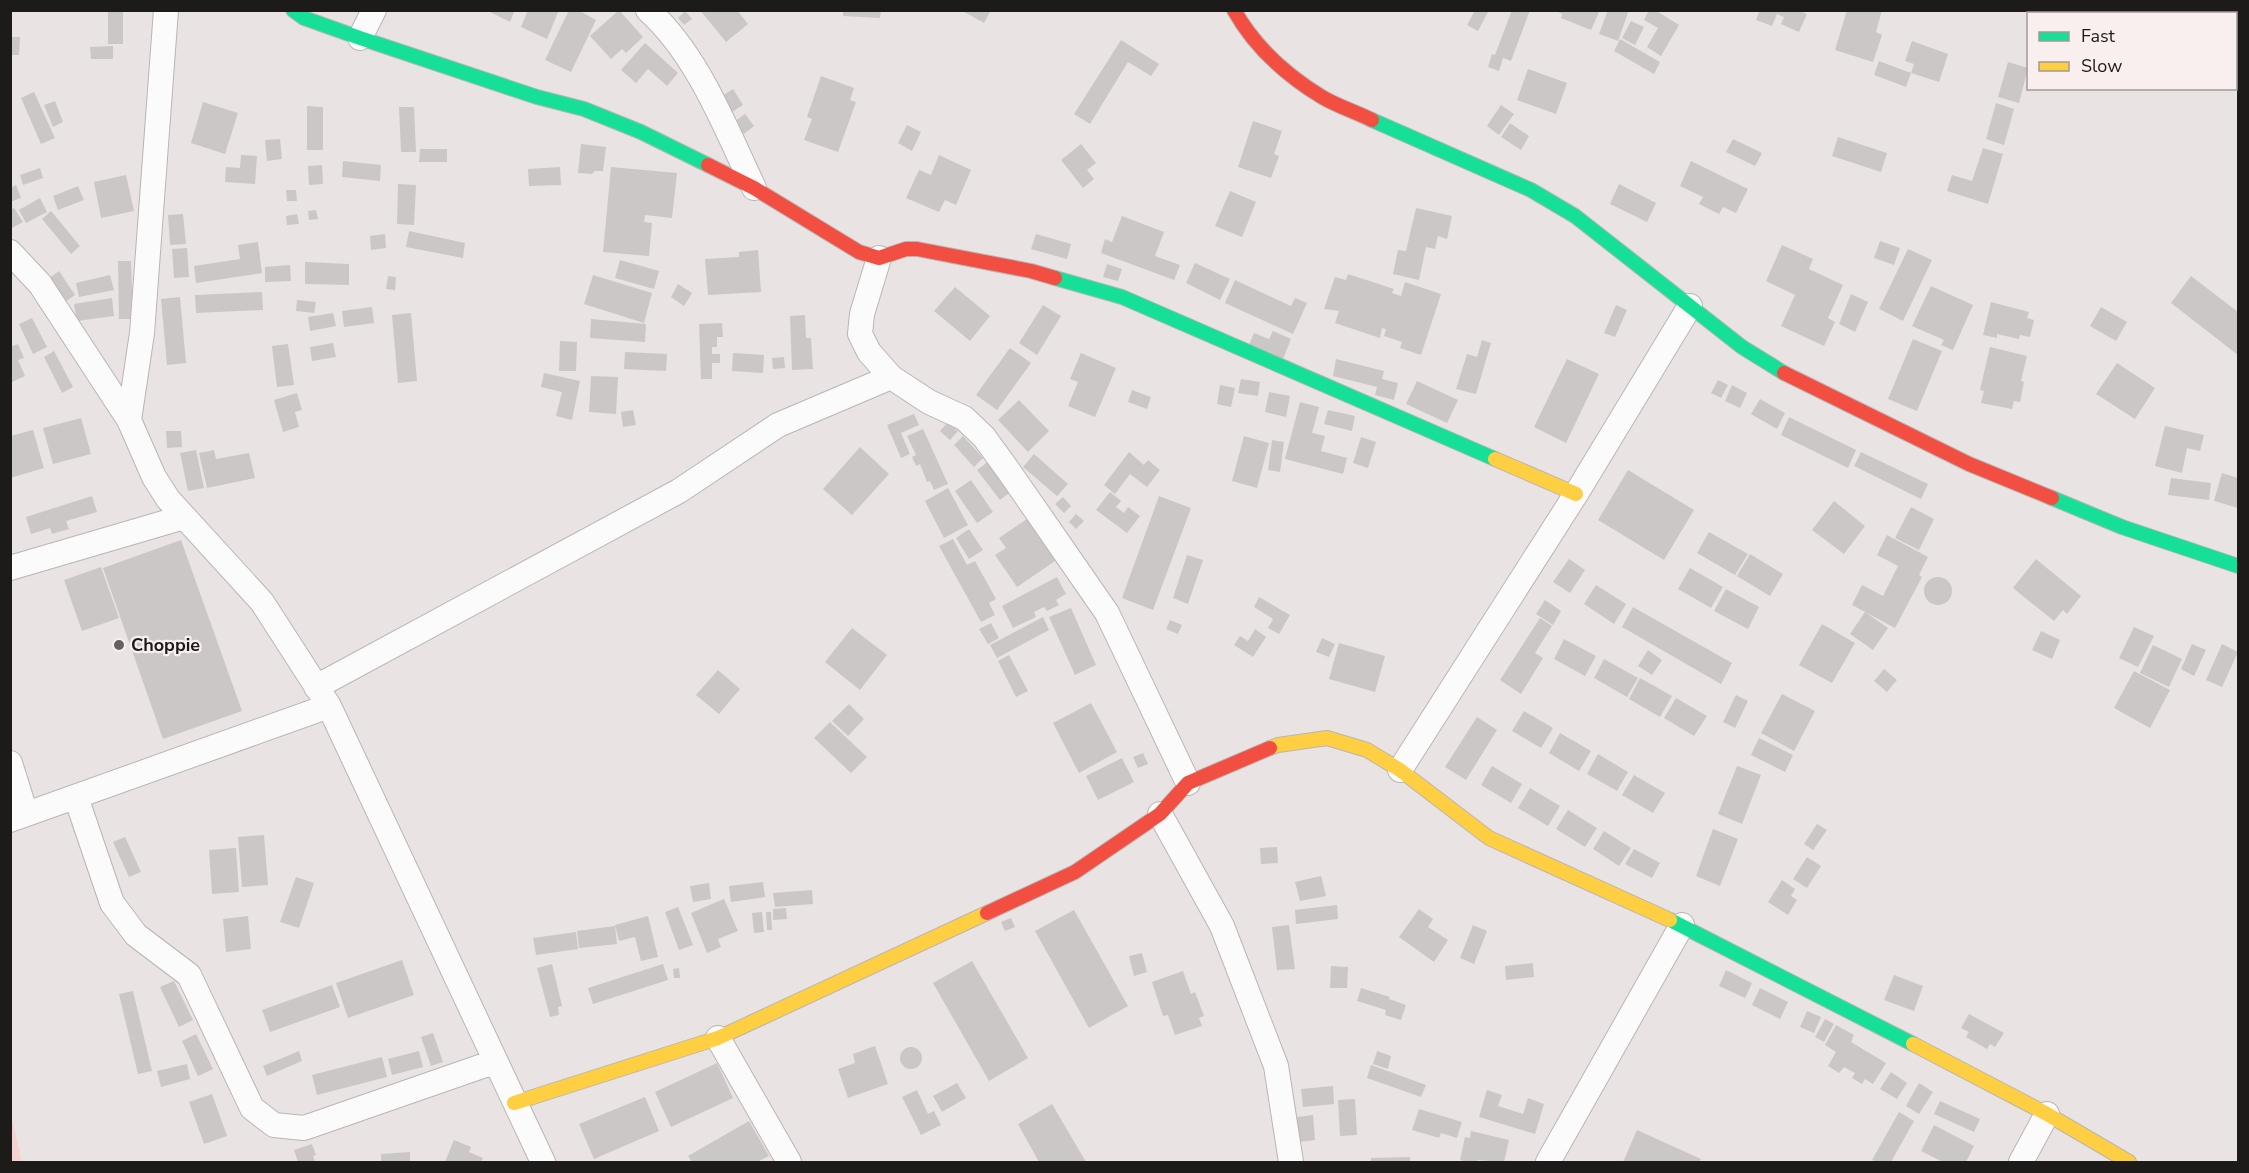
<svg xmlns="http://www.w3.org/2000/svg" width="2249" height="1173" viewBox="0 0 2249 1173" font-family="'Nunito Sans',sans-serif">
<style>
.green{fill:#f5d2d1}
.building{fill:#cbc7c6}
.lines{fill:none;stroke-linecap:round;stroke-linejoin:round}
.street-casing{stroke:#b9b5b4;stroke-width:26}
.fast-casing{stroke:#b9b5b4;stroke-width:16}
.slow-casing{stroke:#b9b5b4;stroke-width:16}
.jam-casing{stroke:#b9b5b4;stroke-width:16}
.street{stroke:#fcfbfb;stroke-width:24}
.fast{stroke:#16e098;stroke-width:14}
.slow{stroke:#ffcf43;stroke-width:14}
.jam{stroke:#f24e42;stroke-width:14}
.poi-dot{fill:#646160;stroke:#f9efee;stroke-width:2}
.labels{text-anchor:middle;stroke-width:4.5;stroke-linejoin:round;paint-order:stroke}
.poi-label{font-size:18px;font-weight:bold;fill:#1d1a1a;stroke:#f9efee;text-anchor:start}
</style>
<rect width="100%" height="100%" fill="#e9e4e3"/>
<path class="green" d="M11,1114L22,1162H11Z"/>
<path class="building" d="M108,10H123V44H108Z
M486,10H515L510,22Z
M528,10H559L547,39L521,27Z
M569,10H578L596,20L571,72L545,60Z
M619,10L643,37L626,53L622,49L611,59L590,36Z
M700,10H737L748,24L726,42Z
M843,10H881L880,18L843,16Z
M961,10H991L984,23Z
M1475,10H1489L1478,31L1467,25Z
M1512,10H1530L1511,61L1503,58L1499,71L1488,67L1492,54L1495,55Z
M1554,10H1600L1591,30L1561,18L1562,14Z
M1608,10H1629L1618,41L1599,34Z
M1649,10H1655L1679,25L1661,56L1647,47L1658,28L1644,20Z
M1760,10H1798L1807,14L1799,32L1781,24L1784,17L1777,14L1772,26L1756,20Z
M1847,10H1882L1876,32L1882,35L1873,62L1835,50Z
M685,11L692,19L684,25L678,18Z
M1631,21L1644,27L1635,45L1622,38Z
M10,37H20L19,55H10Z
M1620,39L1660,62L1654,74L1614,51Z
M1121,40L1159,64L1151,76L1128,62L1090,124L1074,114Z
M1912,41L1948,54L1939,82L1911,73L1914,64L1905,61Z
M645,43L678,73L667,86L648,69L636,83L621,70Z
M113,46V59H91L90,47Z
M1879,61L1911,73L1906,87L1874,75Z
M2008,62L2028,68L2019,103L1998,97Z
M1528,69L1567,83L1556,114L1517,100Z
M821,76L854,88L850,100L856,102L838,152L804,140L812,119L807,117Z
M733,89L743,105L729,114L719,98Z
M34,92L55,138L41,144L21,98Z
M55,101L63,122L53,127L44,105Z
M203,102L238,113L225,154L191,143Z
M1996,103L2014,109L2004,145L1986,139Z
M1501,105L1514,114L1499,135L1487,126Z
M307,106L323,107V150H307Z
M399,107H414L416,152H401Z
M745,114L754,126L744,134L734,122Z
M1253,121L1282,131L1274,154L1279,156L1271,178L1238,167Z
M1510,123L1529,136L1521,150L1501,137Z
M907,125L921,132L912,151L898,143Z
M1838,137L1887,153L1881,172L1832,156Z
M280,139L282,159L267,161L265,140Z
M1733,139L1762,153L1755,166L1726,152Z
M581,144L606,147L603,171H595L592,174L578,173Z
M1081,144L1096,163L1087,170L1094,179L1083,188L1061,160Z
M1983,148L2003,154L1988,204L1947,191L1952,175L1972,181Z
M420,149H447V162H419Z
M241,155L257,156L255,184L225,182L226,167L240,168Z
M939,155L971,170L956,205L945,200L939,212L906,198L919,170L931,175Z
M343,161L381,165L380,181L342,177Z
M1691,161L1748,189L1736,213L1723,207L1719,214L1699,204L1703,197L1680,186Z
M322,165L323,184L309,185L308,166Z
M560,167L561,185L529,186L528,169Z
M611,167L677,173L672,218L645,215L644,222L652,223L649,256L603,252Z
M40,168L43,178L23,185L20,175Z
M126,175L134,211L101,218L94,182Z
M398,184L416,185L414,225L397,224Z
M1619,184L1656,203L1647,222L1610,204Z
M16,185L21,198L10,202V188Z
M78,186L84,200L58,210L53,196Z
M286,190H296L297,201H287Z
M1230,191L1256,202L1242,237L1215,226Z
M40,198L47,212L26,223L19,210Z
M14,208L23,222L10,229V210Z
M1416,208L1452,216L1447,239L1438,236L1435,249L1426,247L1419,280L1393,274L1398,250L1406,251Z
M316,210L318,219L309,220L308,211Z
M51,211L80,246L71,254L42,219Z
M183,214L186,244L170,245L168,215Z
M297,214L299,224L287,225L286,216Z
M1122,216L1164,232L1155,256L1180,265L1174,280L1101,253L1105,239L1112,242Z
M409,231L465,243L463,258L406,247Z
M385,234L386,248L371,250L370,236Z
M1036,234L1071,244L1067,259L1031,249Z
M1880,241L1900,248L1894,265L1874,258Z
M258,242L262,273L196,283L194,266L240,259L238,245Z
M1782,245L1813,259L1809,269L1843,285L1828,318L1835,322L1824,346L1781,326L1795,295L1766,281Z
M187,248L189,277L174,278L172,249Z
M1908,249L1932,260L1903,321L1879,309Z
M758,250L761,292L708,295L705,259L739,257V252Z
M620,260L659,271L654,289L615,278Z
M118,261H131L133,319H119Z
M305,262L349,264V285L305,284Z
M1195,263L1230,279L1220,300L1186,283Z
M1107,264L1122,269L1118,281L1103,277Z
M290,265L291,281L265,282V267Z
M59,271L75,295L64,303L48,279Z
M1348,274L1394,289L1392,293L1401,296L1405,282L1441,294L1421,355L1400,348L1402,342L1384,336L1386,329L1382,328L1380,338L1335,323L1339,311L1324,309L1335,277L1346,280Z
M110,275L114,290L79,297L76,283Z
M593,275L652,293L644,323L584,304Z
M388,276L396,277L395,290L386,289Z
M2191,276L2238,312V355L2171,303Z
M1235,280L1291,306L1295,298L1307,303L1293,334L1225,303Z
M678,284L692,293L684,306L671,297Z
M1931,286L1973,305L1953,350L1941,345L1944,340L1912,326Z
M955,287L990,316L970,341L934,311Z
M262,292L263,310L196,313L195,295Z
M1851,294L1868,302L1855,332L1839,324Z
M180,297L186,363L167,365L161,299Z
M112,298L114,316L77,321L74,304Z
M297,300L316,302L314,313L296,311Z
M1991,302L2029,312L2027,318L2034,320L2030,337L2020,335L2019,339L1997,334V338L1983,335Z
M1043,305L1061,316L1037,355L1019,343Z
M1616,305L1627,310L1615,337L1604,333Z
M372,307L374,323L344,327L342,311Z
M2101,307L2127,322L2116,341L2090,326Z
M333,313L336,326L310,331L308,317Z
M411,313L417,381L398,383L392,315Z
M805,315L806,338H811L813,369L792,370L790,316Z
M32,318L47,347L33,354L19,324Z
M591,319L646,324L645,342L590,338Z
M722,323L723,337H717V347H712V354H720V363H712V379H701L699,324Z
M1273,331L1291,339L1283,359L1249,345L1254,333L1269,339Z
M1913,339L1942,351L1917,411L1888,399Z
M1482,340L1491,343L1476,394L1456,389L1467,354L1477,357Z
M560,341L577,342L576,371H559Z
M333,343L336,357L312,361L310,347Z
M18,344L24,358L18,360L25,376L10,383V347Z
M288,344L294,385L277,387L272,346Z
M1990,347L2027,356L2021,381L2024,382L2020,402L2014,401L2012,409L1981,403L1984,391L1980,390Z
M1010,348L1031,363L997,410L976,395Z
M54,351L73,387L62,393L44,357Z
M625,352L667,354L666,371L624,369Z
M733,353L764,355L763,373L732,371Z
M1081,353L1116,368L1095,417L1068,406L1078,382L1070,379Z
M784,357L785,368L773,369L772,358Z
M1336,359L1384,371L1382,379L1398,383L1394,400L1375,395L1377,387L1333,376Z
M1567,359L1599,374L1566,443L1534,427Z
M2117,363L2155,388L2135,419L2096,394Z
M544,373L580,381L572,420L556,416L562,392L541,387Z
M591,376L618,377L616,414L589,412Z
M1241,379L1260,382L1258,396L1238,393Z
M1718,380L1728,385L1721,398L1711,393Z
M1417,381L1458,400L1447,423L1406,404Z
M1220,385L1235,388L1231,407L1217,404Z
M1732,385L1747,393L1740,408L1725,401Z
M1132,390L1151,397L1147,409L1128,402Z
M1269,392L1290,396L1286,417L1265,412Z
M297,393L302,410L295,412L299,427L283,432L274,400Z
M1760,399L1785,413L1777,429L1751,414Z
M1019,400L1049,431L1028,452L998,420Z
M1300,402L1319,407L1312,433L1325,436L1321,451L1347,458L1343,474L1285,459Z
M633,410L636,425L623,427L621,412Z
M1328,410L1355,416L1352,431L1324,424Z
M914,414L919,425L901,433L910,454L901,458L887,425Z
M1789,417L1856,450L1848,468L1781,435Z
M81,418L91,454L53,464L43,428Z
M948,422L958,431L950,440L940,431Z
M2165,426L2204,435L2200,451L2187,448L2182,473L2155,466Z
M923,429L948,484L934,490L930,481L927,482L920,464L916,466L912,457L916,455L907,436Z
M33,430L44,468L10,478V436Z
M166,431H181L182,447L167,448Z
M963,436L983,458L974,467L954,445Z
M1244,436L1269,443L1257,488L1232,481Z
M1361,437L1376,442L1368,468L1353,463Z
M1272,440L1284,442L1280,472L1268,470Z
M860,447L889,474L852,515L823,489Z
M196,450L204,488L188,491L180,453Z
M214,450L216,459L249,453L255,478L207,488L199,453Z
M1129,452L1144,465L1148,460L1160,470L1147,487L1130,474L1115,494L1104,485Z
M1861,452L1928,484L1921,499L1854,466Z
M1034,454L1068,484L1057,496L1023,467Z
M989,461L1012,491L1000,500L977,470Z
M1628,470L1694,510L1664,560L1598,520Z
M2222,473L2238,478V508L2214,501Z
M2171,478L2211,483L2209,500L2168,495Z
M971,480L993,512L977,523L955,491Z
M948,488L968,525L944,538L925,501Z
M1110,492L1121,501L1116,507L1124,513L1128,507L1140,516L1127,533L1096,510Z
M92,496L97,512L66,521L69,529L52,534L50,528L31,534L26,517Z
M1159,496L1191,508L1153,610L1122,598Z
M1063,497L1071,506L1064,513L1055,504Z
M1834,501L1865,526L1844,554L1812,530Z
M1911,507L1934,519L1919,550L1895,538Z
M1076,514L1084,521L1076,529L1069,522Z
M1027,519L1055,561L1017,587L995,555L1006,548L999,538Z
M969,529L983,550L969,559L956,538Z
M1709,532L1748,554L1735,575L1697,553Z
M1887,535L1928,557L1919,575L1922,577L1895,628L1852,605L1862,585L1883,596L1898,566L1877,555Z
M953,539L967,565L975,561L996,599L989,603L995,615L981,622L939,546Z
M181,540L242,711L163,739L103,568Z
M1750,554L1783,574L1770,596L1737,576Z
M1187,555L1203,560L1188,604L1173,598Z
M1569,559L1585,570L1570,593L1553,582Z
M2036,559L2081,596L2067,614L2063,610L2054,621L2013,588Z
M101,567L119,618L82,631L64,580Z
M1690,568L1723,587L1711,608L1678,589Z
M1924 591a14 14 0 1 1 28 0a14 14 0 1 1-28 0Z
M1057,577L1066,594L1056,600L1059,605L1047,611L1044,607L1034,612L1036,617L1013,628L1002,606Z
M1596,585L1626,604L1614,624L1584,604Z
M1726,589L1759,607L1748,629L1714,611Z
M1259,597L1290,615L1279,634L1268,628L1273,619L1254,607Z
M1545,600L1561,611L1553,625L1536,614Z
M1633,607L1732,663L1721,684L1622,627Z
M1071,608L1096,665L1075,675L1049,617Z
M1865,612L1888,628L1873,650L1850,634Z
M1043,617L1049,630L997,658L990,645Z
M1540,618L1552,626L1535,653L1543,658L1521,694L1500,680Z
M1170,620L1182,625L1178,634L1166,629Z
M991,623L999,638L988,644L979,629Z
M1822,624L1855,643L1832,683L1799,665Z
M2134,627L2154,636L2138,667L2119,658Z
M852,628L887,655L860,690L825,662Z
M1255,629L1266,637L1253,657L1234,645L1240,636L1248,641Z
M2041,631L2060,640L2052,659L2032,650Z
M1322,638L1335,644L1329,657L1316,652Z
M1564,639L1596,656L1585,676L1554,659Z
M1339,643L1385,656L1375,692L1329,679Z
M2192,644L2206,650L2194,676L2181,669Z
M2222,644L2238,652L2222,687L2206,680Z
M2153,645L2182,659L2169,687L2140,673Z
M1648,650L1662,660L1652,675L1638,666Z
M1009,655L1028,691L1016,697L998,661Z
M1604,659L1638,678L1627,697L1594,678Z
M1884,669L1897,680L1887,692L1874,681Z
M718,670L740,689L719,714L696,695Z
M2134,671L2170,690L2150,728L2114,708Z
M1640,678L1672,696L1660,717L1629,699Z
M1782,694L1815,711L1794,751L1761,733Z
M1736,695L1748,701L1735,728L1723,722Z
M1676,698L1707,716L1694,736L1664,718Z
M1091,703L1117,752L1079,773L1053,723Z
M849,704L864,719L848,736L832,721Z
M1524,711L1553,728L1541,748L1512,731Z
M1477,717L1497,730L1466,780L1445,767Z
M830,722L867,757L851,773L814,738Z
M1560,733L1591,751L1579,771L1549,753Z
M1759,738L1793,755L1785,772L1751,755Z
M1143,753L1148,764L1138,768L1133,757Z
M1598,754L1628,772L1617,791L1587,774Z
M1122,758L1134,782L1098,800L1086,776Z
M1492,766L1522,784L1511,803L1481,785Z
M1737,766L1761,775L1742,824L1718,814Z
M1634,775L1665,793L1653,813L1622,795Z
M1530,788L1560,806L1548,826L1518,808Z
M1568,810L1597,828L1585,847L1556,829Z
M1817,824L1827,830L1813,850L1804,844Z
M1713,829L1738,839L1720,886L1696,876Z
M1604,831L1631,848L1619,866L1593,849Z
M264,835L268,885L242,887L238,837Z
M125,837L141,872L129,877L113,842Z
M1277,847L1278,863L1261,864L1260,848Z
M236,848L239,892L212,894L209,850Z
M1634,849L1660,863L1652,878L1625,864Z
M1807,857L1821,866L1807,888L1793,879Z
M1321,876L1326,896L1300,901L1295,882Z
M296,877L314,883L299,928L280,922Z
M1782,880L1795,889L1791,896L1797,900L1788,915L1768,902Z
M763,882L765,897L731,902L729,886Z
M709,883L711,899L693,902L690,886Z
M812,890L813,904L775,907L773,893Z
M724,899L738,931L718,939L721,947L707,953L691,913Z
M1337,905L1338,919L1296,924L1295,910Z
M678,907L693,945L679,950L665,912Z
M786,908L787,919L773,920V909Z
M1419,909L1433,919L1428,927L1448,940L1434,962L1399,937Z
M1074,910L1128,1006L1089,1028L1035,931Z
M762,912L764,932L754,933L752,913Z
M766,912H771L772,930H767Z
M248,916L251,949L226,952L223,919Z
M648,916L658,957L641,961L635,937L619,941L615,925Z
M1011,918L1015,927L1005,931L1001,922Z
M1289,925L1295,969L1277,970L1272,927Z
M1473,925L1487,931L1474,964L1460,958Z
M615,926L617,944L579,948L577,931Z
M576,932L578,949L536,955L533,938Z
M1142,953L1147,972L1134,976L1129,956Z
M402,960L414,995L348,1018L336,983Z
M972,961L1028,1058L989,1081L933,983Z
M1533,963L1534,977L1506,980L1505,966Z
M552,964L562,1006L558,1007L559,1015L550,1017L537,968Z
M663,964L668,980L593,1004L588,988Z
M1331,966L1348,967L1347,988H1330Z
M679,968L680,978H674L673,969Z
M1726,970L1752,983L1745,998L1719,986Z
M1183,971L1191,994L1195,992L1204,1016L1199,1018L1202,1026L1175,1035L1168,1015L1163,1016L1152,982Z
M1894,975L1923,986L1914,1011L1884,1000Z
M174,981L193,1020L179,1027L160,987Z
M332,985L340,1007L270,1032L262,1010Z
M1361,988L1390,997L1389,999L1406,1005L1401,1020L1385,1015L1386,1010L1357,1001Z
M1760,988L1788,1002L1780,1019L1752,1005Z
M133,991L152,1071L138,1074L119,994Z
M1807,1011L1821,1017L1814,1033L1800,1027Z
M1969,1014L2004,1033L1995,1047L1990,1044L1987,1049L1966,1037L1969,1032L1961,1028Z
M1825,1019L1834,1024L1824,1042L1815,1037Z
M1836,1025L1854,1035L1851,1042L1886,1063L1873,1084L1865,1079L1862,1084L1852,1078L1855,1073L1844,1067L1839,1073L1828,1066L1836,1052L1825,1045Z
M433,1033L443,1062L431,1066L421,1037Z
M196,1034L213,1069L198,1076L182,1041Z
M875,1046L888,1084L848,1098L838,1069L855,1063L853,1054Z
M900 1058a11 11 0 1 1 22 0a11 11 0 1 1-22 0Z
M299,1051L302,1061L267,1076L263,1066Z
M419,1051L423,1067L392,1075L388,1059Z
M1377,1051L1391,1056L1388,1069L1373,1064Z
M382,1057L387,1077L317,1095L312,1075Z
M717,1063L733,1098L671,1127L655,1092Z
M187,1064L190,1079L161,1087L157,1071Z
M1371,1065L1426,1085L1421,1097L1367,1078Z
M1891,1072L1907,1083L1897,1099L1880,1089Z
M957,1083L966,1098L942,1112L933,1096Z
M1919,1083L1933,1092L1919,1114L1906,1106Z
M1333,1086L1334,1104L1303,1107L1301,1089Z
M917,1090L928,1114L934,1111L941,1125L921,1135L902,1097Z
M1487,1090L1502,1095L1498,1106L1523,1114L1528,1098L1544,1104L1535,1134L1479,1117Z
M212,1094L227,1136L204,1144L189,1102Z
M645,1097L659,1131L594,1159L579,1124Z
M1355,1099L1357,1135L1340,1136L1338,1100Z
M1940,1101L1980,1119L1974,1132L1934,1114Z
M1052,1104L1086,1162H1039L1018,1124Z
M1419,1109L1462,1122L1457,1138L1441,1133L1439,1138L1412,1130Z
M1899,1112L1914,1121L1891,1162H1877L1872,1160Z
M1313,1115L1315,1140L1299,1142L1297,1117Z
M749,1121L769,1156L757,1162H692L688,1156Z
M1934,1125L1974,1146L1966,1162H1943L1921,1151Z
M1637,1130L1701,1159L1699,1162H1623Z
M1471,1131L1509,1140L1504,1162L1477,1160V1162H1468L1460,1160L1465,1137L1470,1138Z
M454,1140L471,1147L469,1152L483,1158L481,1162H445Z
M312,1144L316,1155L313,1156L315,1162H298L294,1150Z
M410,1152V1162H381V1154Z
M1410,1157V1162H1371V1158Z"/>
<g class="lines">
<defs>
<path id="street" d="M648,10C698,55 726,129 754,188
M360,38L374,10
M10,252L40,284L129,420L154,477L168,499L262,602L329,706L543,1162
M879,258L862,314L860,334L869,352L891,377L929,402L964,418L984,437L1010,473L1107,613L1188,783
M129,420L142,333L166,10
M10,568L184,517
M316,687L679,491L778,425L891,377
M10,763L26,814
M1400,770L1576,494L1690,306
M76,797L112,903L136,935L189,975L252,1108L274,1125L304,1128L494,1062
M1160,814L1222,926L1276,1066L1291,1162
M10,820L329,706
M718,1038L789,1162
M1548,1162L1682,925
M2021,1162L2047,1114"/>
<path id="fast" d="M293,10L304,18L360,38L537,97L584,109L641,132L708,165
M1372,120L1531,190L1575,216L1742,347L1784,373
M1055,278L1122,297L1495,459
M2052,498L2122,527L2238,566
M1670,920L1913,1044"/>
<path id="slow" d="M1495,459L1576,494
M1270,748L1278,745L1327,738L1367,750L1400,770L1489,838L1670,920
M1913,1044L2047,1114L2129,1162
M514,1103L718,1038L987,913"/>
<path id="jam" d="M1234,10C1254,46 1286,75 1322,97C1337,106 1356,112 1372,120
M708,165L754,188L859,252L879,258L906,249H917L1031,271L1055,278
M1784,373L1969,464L2052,498
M987,913L1075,872L1160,814L1188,783L1270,748"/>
</defs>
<use href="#street" class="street-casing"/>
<use href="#fast" class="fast-casing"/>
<use href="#slow" class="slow-casing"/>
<use href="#jam" class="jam-casing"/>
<use href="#street" class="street"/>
<use href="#fast" class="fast"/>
<use href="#slow" class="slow"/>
<use href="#jam" class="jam"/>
</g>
<circle class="poi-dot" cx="119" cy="645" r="6"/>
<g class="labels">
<g class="poi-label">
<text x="131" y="651">Choppie</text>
</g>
</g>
<rect width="2249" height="1173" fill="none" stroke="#1d1a1a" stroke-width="24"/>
<rect x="2027" y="12" width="210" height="78" fill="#f9efee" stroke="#a19a99" stroke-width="1.5"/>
<rect x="2039" y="32" width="30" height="9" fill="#16e098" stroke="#a19a99" stroke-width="1.5"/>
<text x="2081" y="42" font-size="18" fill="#1d1a1a">Fast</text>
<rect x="2039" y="62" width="30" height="9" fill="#ffcf43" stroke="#a19a99" stroke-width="1.5"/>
<text x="2081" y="72" font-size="18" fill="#1d1a1a">Slow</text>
</svg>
